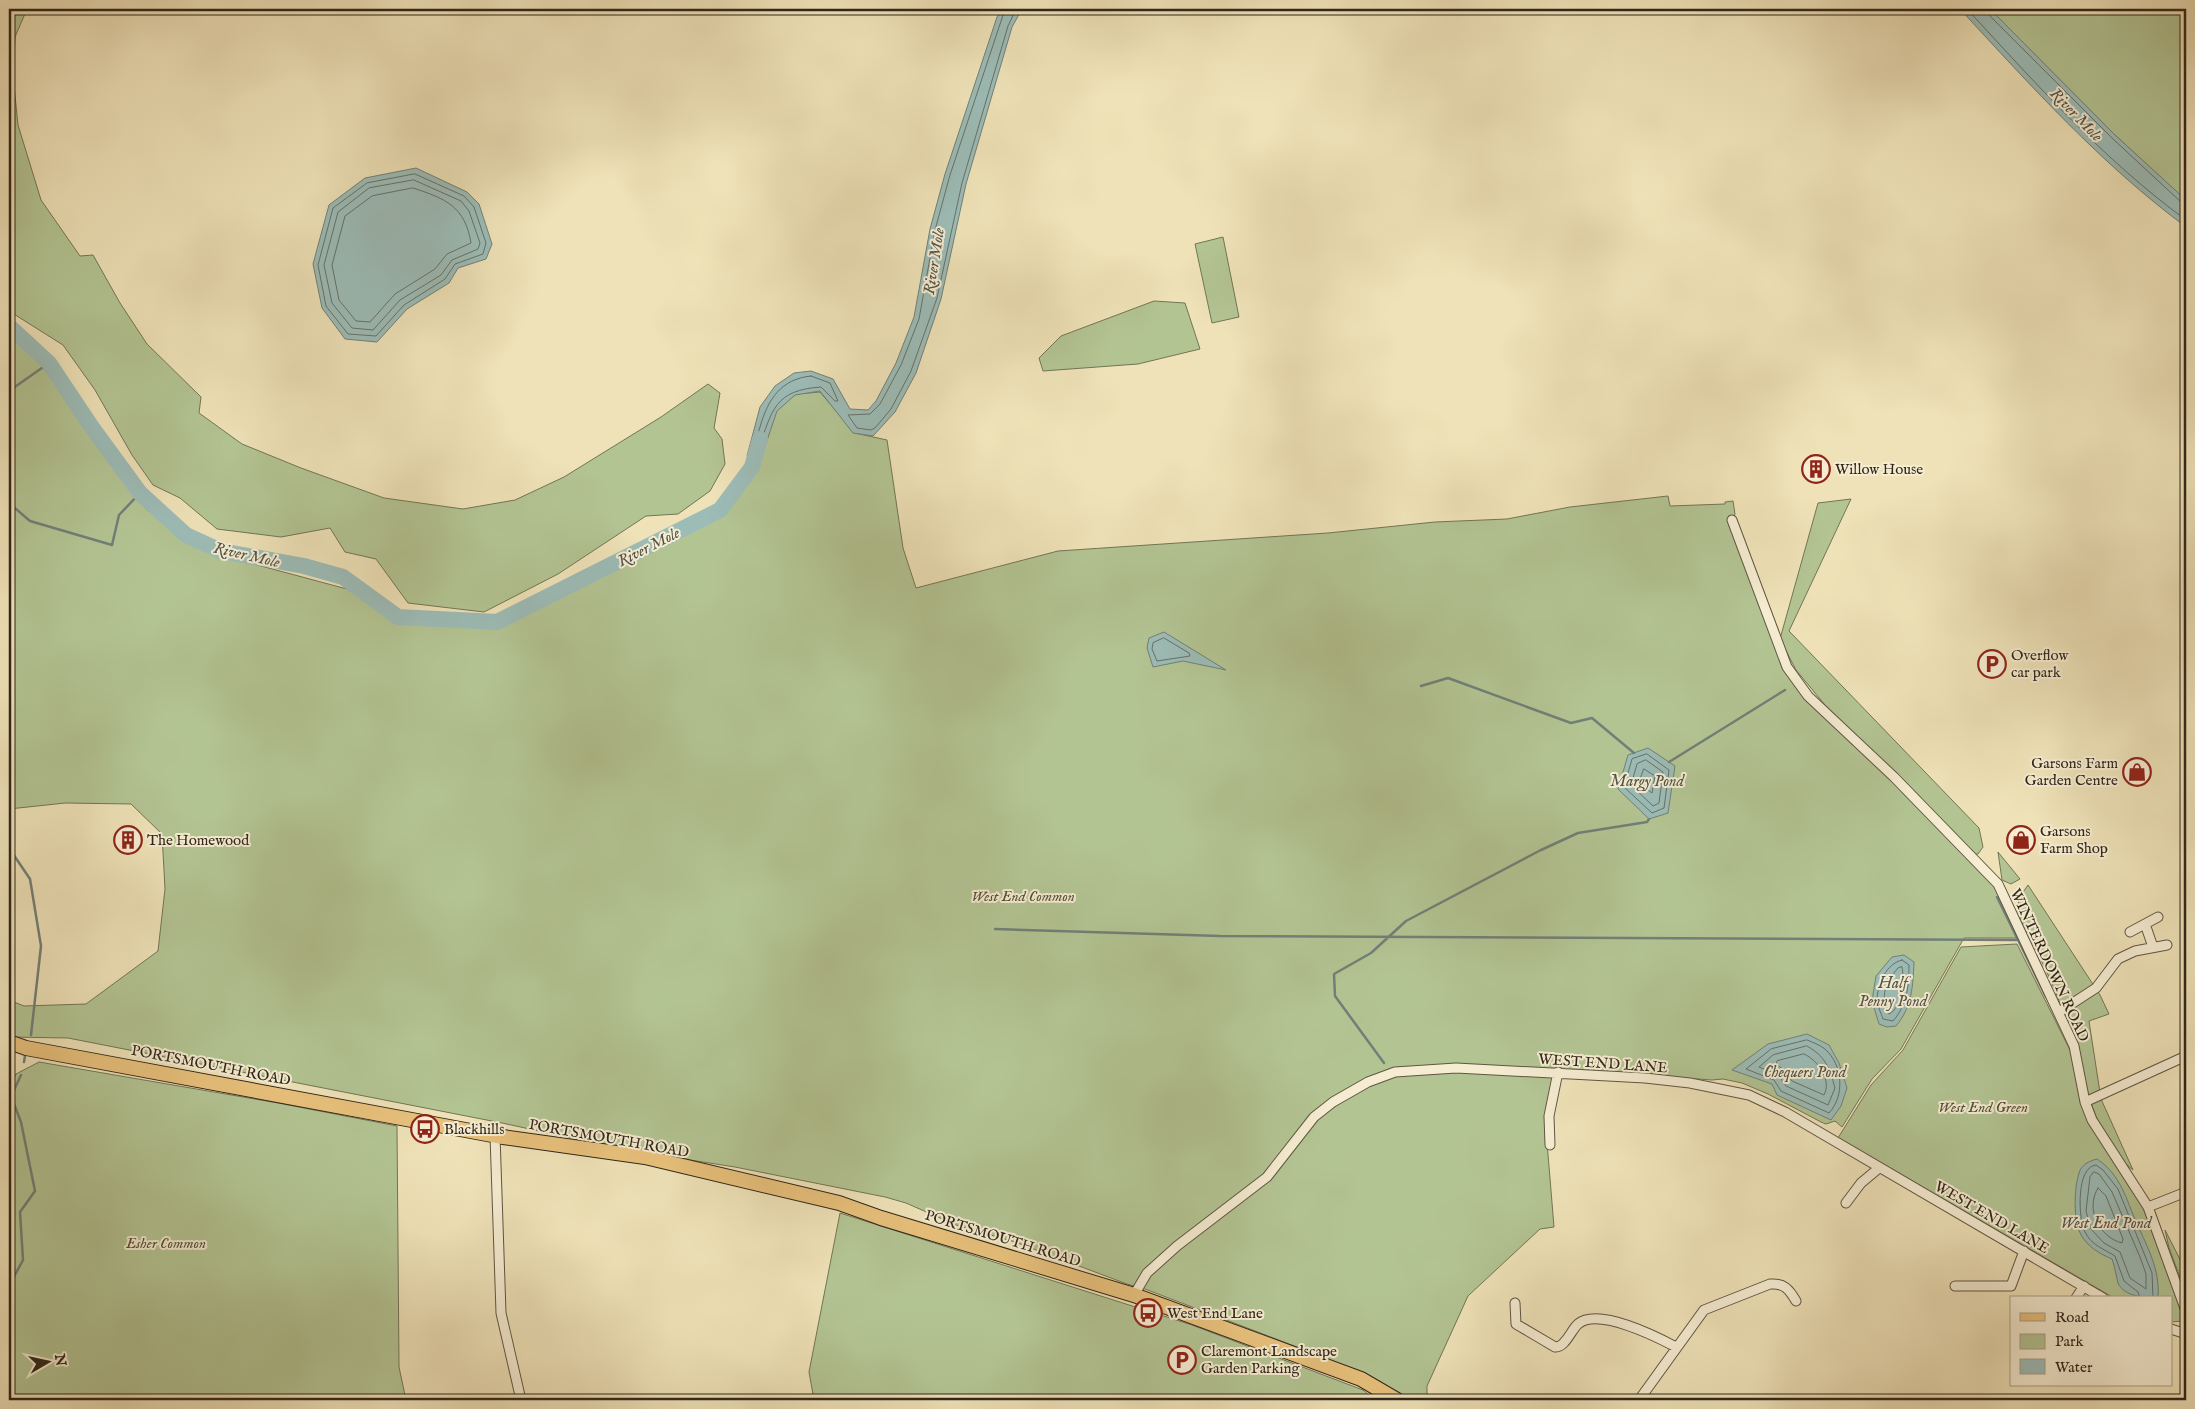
<svg xmlns="http://www.w3.org/2000/svg" width="2195" height="1409" viewBox="0 0 2195 1409" font-family="'IM FELL English',serif">
<style>
.green{fill:#b3c493;stroke:#727556}
.water{fill:#9cbcb7;stroke:#718078}
.lines{fill:none;stroke-linecap:round;stroke-linejoin:round}
.shore{stroke:#667168;stroke-width:1}
.stream{stroke:#718078;stroke-width:2.5}
.river{stroke:#9cbcb7;stroke-width:16}
.street-casing{stroke:#605542;stroke-width:11}
.primary-casing{stroke:#31261a;stroke-width:16}
.street{stroke:#f5ecd1;stroke-width:9}
.primary{stroke:#e8c17c;stroke-width:14}
.labels{text-anchor:middle;stroke-width:4;stroke-linejoin:round;paint-order:stroke}
.poi-label{font-size:15px;fill:#31261a;stroke:#f5ecd1;text-anchor:start}
.park-label{font-size:15px;font-style:italic;fill:#524e38;stroke:#f5ecd1}
.street-label{font-size:15px;fill:#31261a;stroke:#f5ecd1}
.water-label{font-size:16px;font-style:italic;fill:#515349;stroke:#f5ecd1}
</style>
<rect width="100%" height="100%" fill="#efe2b8"/>
<filter id="stains"><feTurbulence type="fractalNoise" baseFrequency=".004" numOctaves="4"/><feColorMatrix values="0 0 0 0 .2 0 0 0 0 .09 0 0 0 0 .02 0 0 0 .5 -.17"/></filter>
<radialGradient id="worn" r=".72"><stop offset=".6" stop-color="#630" stop-opacity="0"/><stop offset="1" stop-color="#630" stop-opacity=".3"/></radialGradient>
<path class="green" d="M9,9H27L15,37L13,76L18,125L41,200L80,256L93,255L120,303L147,344L201,397L199,413L242,444L301,468L384,498L463,509L515,500L564,477L661,417L708,384L720,393L714,428L722,439L725,464L710,491L678,514L646,516L558,574L484,612L408,603L376,559L345,552L330,528L281,537L217,529L180,498L153,485L132,455L95,390L63,345L9,311Z
M1989,9H2186V201L2115,135Z
M1223,237L1239,317L1212,323L1195,244Z
M1154,301L1185,303L1200,349L1138,364L1043,371L1039,358L1061,336Z
M9,321L146,509L205,551L347,589L394,622L501,625L726,514L761,460L776,410L796,394L820,392L855,433L887,440L903,548L916,588L1058,551L1328,533L1435,522L1507,519L1570,507L1668,496L1670,506L1725,504V502L1733,501L1735,514L1731,527L1793,680L1988,874L2024,938H1964L1901,1049L1872,1079L1842,1127L1835,1121L1826,1124L1821,1122L1768,1094L1742,1083L1723,1079L1712,1080L1557,1069L1546,1130L1554,1227L1540,1229L1468,1296L1427,1386V1400H1411L1318,1355L1145,1289L1127,1284L1015,1242L956,1225L906,1203L885,1197L735,1167L626,1150L502,1123L68,1038L9,1037V1000L24,1006L86,1004L158,951L165,889L162,834L131,804L65,803L9,809Z
M1851,499L1789,631L1979,828L1983,847L1978,854H1973L1825,705L1796,670L1780,639L1818,503Z
M1998,852L2020,879L2011,884L2002,880Z
M2028,885L2100,995L2109,1014L2089,1021L2101,1099L2133,1170C2090,1138 2078,1050 2059,1001C2048,971 2031,941 2017,912L2019,898Z
M2017,944L2073,1056L2083,1103L2100,1141L2146,1206L2183,1312V1321L2171,1322V1298H2114L1838,1138L1871,1085L1903,1050L1961,947Z
M39,1062L278,1103L397,1126L399,1367L406,1400H9V1088L16,1074Z
M840,1213L1192,1325L1363,1390L1375,1400H814L809,1372Z
M2165,1230L2186,1271V1293L2169,1248Z"/>
<path class="water" d="M1002,9H1022L1012,27L966,184L941,299L916,373L895,412L873,436L853,433L820,391L795,395L777,411L760,461L747,456L760,407L775,386L794,373L811,371L833,379L850,409L868,410L876,401L896,363L914,317L930,229L945,174L997,17Z
M1960,9H1990L2115,135L2186,200V227C2101,164 2031,86 1960,9Z
M416,168L467,192L479,204L492,244L486,259L458,268L449,283L407,309L377,342L345,339L322,308L313,264L329,205L365,178Z
M1164,632L1226,670L1183,661L1153,667L1147,648L1149,638Z
M1648,748L1675,766L1668,813L1649,819L1618,789L1628,755Z
M1904,955L1914,962C1913,986 1912,1007 1896,1026L1887,1027L1879,1024L1872,1001L1876,976L1892,957Z
M1807,1034L1829,1045L1839,1063L1847,1088L1841,1106L1831,1120L1777,1095L1772,1084L1732,1070L1768,1044Z
M2097,1159C2121,1175 2126,1199 2137,1224C2148,1248 2160,1270 2158,1297C2146,1298 2124,1297 2118,1283C2116,1275 2115,1267 2112,1259C2100,1254 2088,1247 2081,1235C2073,1221 2074,1188 2079,1173C2081,1165 2089,1161 2097,1159Z"/>
<g class="lines">
<path class="shore" d="M1005,9L950,175L935,230L919,319L901,365L880,404L870,414L848,415L857,428L871,430L875,428L891,409L911,371L937,298L962,183L1008,26L1016,9
M1967,9C2036,84 2104,160 2186,220
M1987,9L1988,14L2112,138L2181,202L2186,203
M415,174L464,196L474,207L486,243L483,254L455,264L445,279L404,305L376,336L348,334L326,306L318,265L333,208L367,183Z
M414,180L461,201L469,211L480,243L478,249L452,260L441,275L400,300L373,330L352,328L332,303L324,265L338,212L369,188Z
M413,188C447,199 465,207 471,243L447,254L435,269L395,294L370,322L356,321L339,300L332,265L345,216L372,196Z
M811,376L830,383L838,401H835L821,387C775,390 772,410 759,448L756,449C754,443 758,434 760,427C768,399 781,379 811,376Z
M1164,638L1189,653L1190,656L1157,661L1152,649L1153,643Z
M1647,754L1669,770L1664,808L1652,813L1624,787L1632,759Z
M1646,760L1663,772L1659,803L1653,806L1631,785L1637,764Z
M1644,769L1655,776L1652,793L1639,783Z
M1902,960L1909,965C1909,986 1907,1005 1893,1021L1883,1019C1881,1013 1877,1005 1877,999C1878,983 1886,964 1902,960Z
M1902,967C1905,980 1902,1008 1889,1014C1879,997 1886,982 1898,968Z
M1807,1040C1812,1042 1820,1045 1825,1049C1843,1065 1845,1096 1829,1113L1781,1091L1774,1080L1746,1069L1771,1049Z
M1807,1046C1826,1057 1829,1067 1835,1088L1828,1105L1786,1086L1778,1075L1759,1067L1773,1055Z
M1804,1054C1818,1060 1832,1080 1824,1095L1792,1081L1785,1071L1776,1064L1777,1061Z
M2094,1172L2099,1174L2112,1192L2140,1257L2146,1274V1289L2130,1278L2120,1252L2104,1243L2091,1229L2086,1211L2090,1177Z
M2098,1188L2106,1196L2123,1239L2122,1243C2099,1237 2085,1209 2098,1188Z
M2140,1298L2138,1292L2124,1281L2115,1256C2104,1249 2091,1245 2085,1232C2078,1218 2076,1167 2096,1165L2103,1170L2118,1189L2152,1273L2153,1298"/>
<path class="stream" d="M9,391L49,363
M9,503L30,521L112,545L119,515L140,493
M1421,686L1448,678L1571,723L1592,718L1634,753
M1669,762L1785,690
M9,848L30,879L41,946L31,1035
M1997,897L2046,997
M995,929L1220,936L2017,940
M24,1062L25,1056
M1384,1063L1335,996L1334,974L1371,953L1406,921L1541,850L1578,833L1647,822L1649,819
M9,1101L21,1075
M9,1286L23,1260L20,1212L35,1191L21,1122L11,1096"/>
<path class="river" d="M9,326L49,363L91,426L140,493L186,535L221,551L304,566L343,577L398,617L497,622L720,510L752,467L760,439"/>
<defs>
<path id="street" d="M1732,520L1787,667L1808,696L1894,777L1998,884L2074,1046L2085,1102L2092,1120L2148,1207L2186,1311
M2145,924L2153,947
M2130,932L2158,917
M2059,1012L2096,988L2118,959L2135,951L2167,945
M2085,1102L2186,1056
M495,1135L501,1313L521,1400
M1550,1145L1549,1116L1558,1072
M1846,1203L1861,1183L1879,1168
M2148,1207L2186,1192
M1955,1286H2011L2024,1251
M1134,1295L1147,1273L1177,1246L1267,1177L1314,1117L1333,1102L1368,1082L1395,1072L1456,1068L1645,1078L1690,1083L1749,1095L1785,1112L2103,1298
M2076,1298L2084,1286
M1515,1303L1516,1324L1555,1347C1565,1348 1571,1330 1578,1324C1598,1307 1657,1337 1676,1347
M2171,1329L2186,1334
M1639,1400L1704,1310L1770,1284C1784,1283 1789,1289 1796,1301"/>
<path id="primary" d="M9,1042L26,1048L503,1137L645,1157L839,1203L881,1218L1134,1295L1361,1379L1397,1400"/>
</defs>
<use href="#street" class="street-casing"/>
<use href="#primary" class="primary-casing"/>
<use href="#street" class="street"/>
<use href="#primary" class="primary"/>
</g>
<defs>
<symbol id="building-ring" viewBox="-11 -11 22 22"><circle r="9.5" fill="#f5ecd1" stroke="#8f2418" stroke-width="1.5"/><path d="M-4-6H4V6H1V3H-1V6H-4ZM-2.5-4.3h1.7v1.8h-1.7ZM.8-4.3h1.7v1.8H.8ZM-2.5-1h1.7V.8h-1.7ZM.8-1h1.7V.8H.8Z" fill="#8f2418"/></symbol>
<symbol id="parking-ring" viewBox="-11 -11 22 22"><circle r="9.5" fill="#f5ecd1" stroke="#8f2418" stroke-width="1.5"/><path d="M-3.5-5.5H1a3.5 3.5 0 0 1 0 7H-1V5.5H-3.5ZM-1-3.4V-.6H.8a1.4 1.4 0 0 0 0-2.8Z" fill="#8f2418"/></symbol>
<symbol id="shop-ring" viewBox="-11 -11 22 22"><circle r="9.5" fill="#f5ecd1" stroke="#8f2418" stroke-width="1.5"/><path d="M-5-2.5h2.3a2.7 3.5 0 0 1 5.4 0H5L5.5 6h-11ZM-1.5-2.5h3a1.5 2.3 0 0 0-3 0Z" fill="#8f2418"/></symbol>
<symbol id="bus-ring" viewBox="-11 -11 22 22"><circle r="9.5" fill="#f5ecd1" stroke="#8f2418" stroke-width="1.5"/><path d="M-5-6H5V4H4V6H2V4H-2V6H-4V4H-5ZM-3.5-4V0h7V-4ZM-3.5 1.2v1.5H-2V1.2ZM2 1.2v1.5H3.5V1.2Z" fill="#8f2418"/></symbol>
</defs>
<g fill-rule="evenodd">
<use href="#building-ring" x="1800" y="453" width="32" height="32"/>
<use href="#parking-ring" x="1976" y="648" width="32" height="32"/>
<use href="#shop-ring" x="2121" y="756" width="32" height="32"/>
<use href="#building-ring" x="112" y="824" width="32" height="32"/>
<use href="#shop-ring" x="2005" y="824" width="32" height="32"/>
<use href="#bus-ring" x="409" y="1113" width="32" height="32"/>
<use href="#bus-ring" x="1132" y="1297" width="32" height="32"/>
<use href="#parking-ring" x="1166" y="1344" width="32" height="32"/>
</g>
<g class="labels">
<g class="poi-label">
<text x="1835" y="474">Willow House</text>
<text x="2011" y="660">Overflow<tspan x="2011" dy="17">car park</tspan></text>
<text x="2118" y="768" text-anchor="end">Garsons Farm<tspan x="2118" dy="17">Garden Centre</tspan></text>
<text x="2040" y="836">Garsons<tspan x="2040" dy="17">Farm Shop</tspan></text>
<text x="147" y="845">The Homewood</text>
<text x="444" y="1134">Blackhills</text>
<text x="1167" y="1318">West End Lane</text>
<text x="1201" y="1356">Claremont Landscape<tspan x="1201" dy="17">Garden Parking</tspan></text>
</g>
<g class="park-label">
<text x="1023" y="901">West End Common</text>
<text x="1983" y="1112">West End Green</text>
<text x="166" y="1248">Esher Common</text>
</g>
<g class="street-label">
<text transform="translate(2050 965) rotate(65)" y="5">WINTERDOWN ROAD</text>
<text transform="translate(1603 1063) rotate(4)" y="5">WEST END LANE</text>
<text transform="translate(211 1065) rotate(11)" y="5">PORTSMOUTH ROAD</text>
<text transform="translate(609 1138) rotate(10)" y="5">PORTSMOUTH ROAD</text>
<text transform="translate(1992 1217) rotate(30)" y="5">WEST END LANE</text>
<text transform="translate(1003 1238) rotate(17)" y="5">PORTSMOUTH ROAD</text>
</g>
<g class="water-label">
<text transform="translate(2077 114) rotate(46)" y="6">River Mole</text>
<text transform="translate(933 261) rotate(-81)" y="6">River Mole</text>
<text transform="translate(648 546) rotate(-27)" y="6">River Mole</text>
<text transform="translate(247 554) rotate(13)" y="6">River Mole</text>
<text x="1647" y="786">Margy Pond</text>
<text x="1893" y="988">Half<tspan x="1893" dy="18">Penny Pond</tspan></text>
<text x="1805" y="1077">Chequers Pond</text>
<text x="2106" y="1228">West End Pond</text>
</g>
</g>
<rect width="2195" height="1409" fill="none" stroke="#efe2b8" stroke-width="30"/>
<rect x="10" y="10" width="2175" height="1389" fill="none" stroke="#31261a" stroke-width="2.5"/>
<rect x="15" y="15" width="2165" height="1379" fill="none" stroke="#31261a"/>
<rect x="2010" y="1296" width="162" height="90" fill="#f5ecd1" stroke="#a79d88"/>
<rect x="2020" y="1313" width="25" height="8" fill="#e8c17c" stroke="#a79d88"/>
<text x="2055" y="1322" font-size="15" fill="#31261a">Road</text>
<rect x="2020" y="1334" width="25" height="15" fill="#b3c493" stroke="#a79d88"/>
<text x="2055" y="1346" font-size="15" fill="#31261a">Park</text>
<rect x="2020" y="1359" width="25" height="15" fill="#9cbcb7" stroke="#a79d88"/>
<text x="2055" y="1372" font-size="15" fill="#31261a">Water</text>
<g transform="translate(48 1362) rotate(81)" stroke="#f5ecd1" stroke-width="4" paint-order="stroke">
<path d="M0-4L9 19L0 12L-9 19Z" fill="#31261a"/>
<text y="-8" font-size="14" font-weight="bold" text-anchor="middle" fill="#31261a">N</text>
</g>
<rect width="100%" height="100%" filter="url(#stains)"/>
<rect width="100%" height="100%" fill="url(#worn)"/>
</svg>
